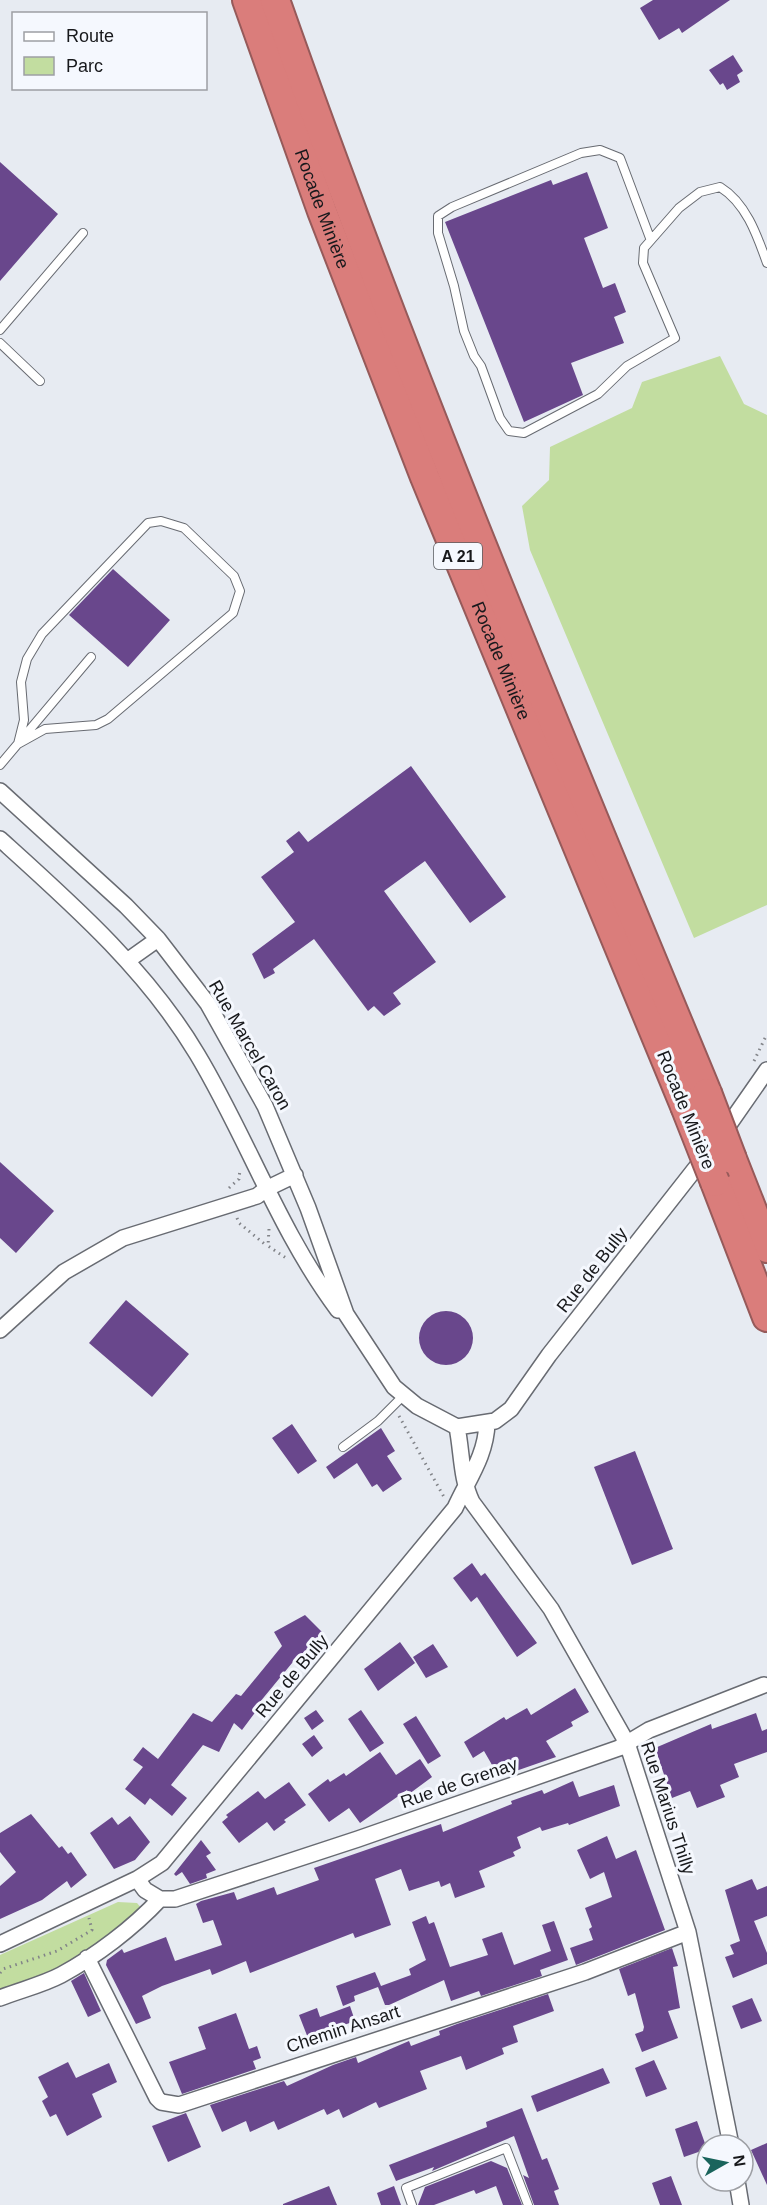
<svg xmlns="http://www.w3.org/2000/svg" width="767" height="2205" viewBox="0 0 767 2205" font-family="Arial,sans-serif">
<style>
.green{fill:#c2dda0}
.building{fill:#69478c}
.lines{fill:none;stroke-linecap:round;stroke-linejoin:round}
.service-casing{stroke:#686b72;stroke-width:10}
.minor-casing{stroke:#686b72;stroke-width:18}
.motorway-casing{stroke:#965a5a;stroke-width:32}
.path{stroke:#818388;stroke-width:3;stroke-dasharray:1.5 4.5;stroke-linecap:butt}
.service{stroke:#fff;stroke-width:8}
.minor{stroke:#fff;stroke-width:15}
.motorway{stroke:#da7d7b;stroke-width:28}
.motorway-bridge-casing{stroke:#965a5a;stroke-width:32;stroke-linecap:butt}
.motorway-bridge{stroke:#da7d7b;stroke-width:28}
.labels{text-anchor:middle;stroke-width:6;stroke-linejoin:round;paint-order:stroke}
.shield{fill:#f5f8fe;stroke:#5a5c60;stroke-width:1.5}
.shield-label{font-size:16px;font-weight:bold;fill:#18191c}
.street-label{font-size:18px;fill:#18191c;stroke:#f5f8fe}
</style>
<rect width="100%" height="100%" fill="#e7ebf2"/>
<path class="green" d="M720,356L744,404L767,415V905L694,938L530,550L522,506L549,480L550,447L632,408L642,382Z
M118,1902L137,1903L143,1910L58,1971L0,1994V1955Z"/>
<path class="building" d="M653,0H730L682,33L679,28L659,40L640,8Z
M733,55L743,71L737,75L740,82L727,90L723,83L720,85L709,70Z
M0,162L58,214L0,281Z
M587,172L608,228L584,238L603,288L615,283L626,312L614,317L624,343L571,363L583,395L524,422L445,222L551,180L553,185Z
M113,569L170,620L128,667L69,615Z
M411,766L506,897L470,923L425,861L384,891L436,962L393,993L401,1004L384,1016L374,1006L368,1011L314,939L273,969L275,973L264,979L252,954L295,922L261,877L294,852L286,841L299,831L308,842Z
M0,1162L54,1211L16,1253L0,1238Z
M126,1300L189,1354L152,1397L89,1343Z
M419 1338a27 27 0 1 1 54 0a27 27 0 1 1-54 0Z
M292,1424L317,1461L298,1474L272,1438Z
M381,1428L395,1451L387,1456L402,1479L383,1492L377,1484L372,1487L357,1463L334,1479L326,1467Z
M635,1451L673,1549L632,1565L594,1467Z
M472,1563L481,1576L485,1573L537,1643L517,1657L477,1597L471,1602L453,1578Z
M305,1615L322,1632L300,1659L297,1657L255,1708L257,1710L242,1730L234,1723L219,1752L203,1745L171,1785L187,1798L172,1816L150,1798L145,1805L125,1789L143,1767L133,1760L143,1747L158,1759L193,1713L212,1722L236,1694L241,1696L282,1646L274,1632Z
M400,1642L415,1663L378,1691L364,1669Z
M433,1644L448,1667L426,1678L413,1657Z
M575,1688L589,1712L571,1722L573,1726L546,1741L556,1757L499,1777L484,1751L473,1758L464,1742L504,1717L506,1720L527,1708L531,1715Z
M316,1710L324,1721L312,1730L304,1718Z
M361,1710L384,1743L370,1752L348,1719Z
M756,1713L762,1731L767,1729V1752L734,1764L739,1777L720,1785L725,1797L697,1808L690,1791L672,1798L655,1748L711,1724L712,1729Z
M416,1716L441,1756L428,1764L403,1724Z
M314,1735L323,1748L312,1757L302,1744Z
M380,1752L396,1775L420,1759L432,1777L409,1794L407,1790L360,1823L349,1808L329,1822L308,1794L328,1779L330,1782L344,1773L346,1776Z
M573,1781L579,1797L614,1785L620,1806L569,1825L568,1823L542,1831L540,1827L517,1837L521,1848L513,1852L515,1856L479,1871L485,1887L455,1898L450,1883L441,1887L439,1881L409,1891L401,1869L375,1879L391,1925L355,1938L353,1933L250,1973L246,1961L212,1975L210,1969L162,1986L142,1996L151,2018L136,2024L106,1965L107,1960L122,1949L124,1953L166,1937L175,1961L222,1945L213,1920L203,1923L196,1904L201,1901L234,1892L237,1900L274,1887L277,1895L319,1880L314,1868L441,1824L443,1832L512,1804L511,1801L542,1790L544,1794Z
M289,1782L306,1805L284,1820L286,1822L274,1831L267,1822L239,1843L222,1822L228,1817L226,1815L258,1791L265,1799Z
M31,1814L59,1848L62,1846L68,1854L71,1852L87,1875L71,1888L67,1881L42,1900L0,1919V1886L16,1872L0,1852V1833Z
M130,1816L150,1842L135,1860L114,1869L90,1833L112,1817L118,1825Z
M607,1836L616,1859L636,1850L665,1930L576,1965L570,1948L593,1940L589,1929L592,1927L585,1908L612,1897L604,1872L590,1879L577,1850Z
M201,1840L211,1853L206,1856L216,1870L206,1874L207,1878L190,1884L182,1872L176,1876L174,1874Z
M752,1879L757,1890L767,1886V1916L754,1921L767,1953V1964L733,1978L725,1957L734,1954L730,1945L740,1941L725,1890Z
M426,1916L429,1924L434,1922L450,1967L488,1955L482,1939L502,1932L514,1965L551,1951L542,1925L554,1921L568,1960L540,1970L542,1976L481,1996L479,1991L451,2001L444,1980L389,2005H385L378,1987L354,1996L355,2001L343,2006L336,1986L375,1972L381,1986L411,1975L409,1969L426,1960L412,1922Z
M672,1948L678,1966L673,1967L680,2008L668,2011L678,2038L642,2052L635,2034L643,2031L644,2027L635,1993L628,1996L619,1969Z
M84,1973L101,2011L88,2017L71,1981Z
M548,1994L554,2011L513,2026L518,2042L502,2048L504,2054L466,2070L461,2056L420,2071L427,2089L379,2108L376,2102L343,2118L339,2109L327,2115L324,2109L278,2130L274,2121L250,2132L246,2121L222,2132L210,2105L284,2081L287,2086L333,2065L356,2057L358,2063L409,2041L411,2046L440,2035L439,2031L457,2024Z
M752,1998L762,2021L741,2029L732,2006Z
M350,2006L355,2021L308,2038L299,2015L317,2008L320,2017Z
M236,2013L249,2049L257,2046L261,2058L253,2061L256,2069L182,2094L169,2062L206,2049L198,2027Z
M654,2060L667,2089L646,2097L635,2068Z
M68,2062L76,2078L109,2063L117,2082L92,2094L102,2117L67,2136L56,2114L50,2117L42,2101L48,2097L38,2077Z
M603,2068L610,2083L537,2112L531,2096Z
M522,2108L542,2160L547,2158L559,2189L554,2191L559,2205H534L523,2175L529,2178L514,2136L432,2171L434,2167L396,2181L389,2165L487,2127L486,2122Z
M186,2113L201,2147L168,2162L152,2126Z
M697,2121L707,2149L684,2157L675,2129Z
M767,2143V2185L751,2150Z
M491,2161L507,2168L522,2205H503L496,2186L476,2194L474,2190L434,2205H418L425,2187Z
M671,2176L682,2205H660L652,2183Z
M329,2186L337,2205H283V2204Z
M394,2186L401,2205H381L377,2193Z"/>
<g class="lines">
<defs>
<path id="service" d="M650,238L620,158L600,150L581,153L452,207L438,216V233L454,286L464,331L474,356L481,366L500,418L509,431L524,433L598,394L627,366L675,338L643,263L644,248L679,208L700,192L720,187C746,203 757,235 767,263
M0,330L83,233
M0,343L40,381
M161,521L184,528L234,576L240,591L233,613L108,719L96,725L45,729L18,744L24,720L21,682L27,659L42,634L148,523Z
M0,765L91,657
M343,1447L378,1421L403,1396
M412,2205L406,2188L506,2148L528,2205"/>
<path id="minor" d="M0,791L126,906L158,939L208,1004L265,1106L308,1208L346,1314L394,1387L417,1406L457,1427
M0,839C72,904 147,970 197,1054C247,1137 279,1231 338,1310
M127,961L158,939
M721,1136L767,1070
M0,1330L64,1272L123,1238L257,1196L266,1189L295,1175
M457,1427C462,1452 461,1480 472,1502L551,1609L627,1743L688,1932L731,2145
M457,1427L495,1421L511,1409L549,1355L706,1155
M137,1879L145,1890L160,1899
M160,1899H175L358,1839L619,1748L649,1730L764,1685
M0,1944L137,1879L162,1863L455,1508C468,1479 486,1456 487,1423
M87,1958L157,2098L161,2102L179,2105L585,1972L688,1932
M0,1998C20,1990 42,1985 61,1975C96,1956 133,1928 160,1899
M737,2181L741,2205"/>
<g id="motorway">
<path id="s1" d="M247,0L322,211L425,477L685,1106"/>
<path d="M275,0C405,370 557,731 707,1093"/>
<path d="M732,1159L767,1248"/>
<path d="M715,1182L767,1317"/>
</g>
</defs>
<use href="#service" class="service-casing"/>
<use href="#minor" class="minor-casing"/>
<use href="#motorway" class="motorway-casing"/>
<path class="path" d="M754,1061L767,1034
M229,1188L239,1179L240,1169
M237,1218L239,1223L267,1246
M269,1229L268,1246L286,1258
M399,1416L444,1497
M0,1973L3,1969L57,1951L92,1930L89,1918"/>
<use href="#service" class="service"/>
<use href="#minor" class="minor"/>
<use href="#motorway" class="motorway"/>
<defs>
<path id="motorway-bridge" d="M707,1093L732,1159
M685,1106L715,1182"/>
</defs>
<use href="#motorway-bridge" class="motorway-bridge-casing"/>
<use href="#motorway-bridge" class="motorway-bridge"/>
</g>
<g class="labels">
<rect class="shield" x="434" y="543" width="48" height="26" rx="4.5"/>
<g class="shield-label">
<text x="458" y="562">A 21</text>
</g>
<g class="street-label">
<text dy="6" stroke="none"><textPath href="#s1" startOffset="222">Rocade Minière</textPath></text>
<text dy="6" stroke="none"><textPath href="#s1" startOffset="708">Rocade Minière</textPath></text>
<text transform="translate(250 1045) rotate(60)" y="6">Rue Marcel Caron</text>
<text transform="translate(686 1110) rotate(68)" y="6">Rocade Minière</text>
<text transform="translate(592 1270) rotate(-52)" y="6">Rue de Bully</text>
<text transform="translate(292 1676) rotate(-50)" y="6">Rue de Bully</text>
<text transform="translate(459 1783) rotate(-19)" y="6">Rue de Grenay</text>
<text transform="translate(668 1808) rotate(72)" y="6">Rue Marius Thilly</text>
<text transform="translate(343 2029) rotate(-18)" y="6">Chemin Ansart</text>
</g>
</g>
<rect x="12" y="12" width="195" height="78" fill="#f5f8fe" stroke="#9d9fa4" stroke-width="1.5"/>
<rect x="24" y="32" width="30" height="9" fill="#ffffff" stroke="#9d9fa4" stroke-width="1.5"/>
<text x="66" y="42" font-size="18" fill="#18191c">Route</text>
<rect x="24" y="57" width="30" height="18" fill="#c2dda0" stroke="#9d9fa4" stroke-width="1.5"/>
<text x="66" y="72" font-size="18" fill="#18191c">Parc</text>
<g transform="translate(725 2163) rotate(81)"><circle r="28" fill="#f5f8fe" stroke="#9d9fa4" stroke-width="1.5"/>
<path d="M0-4.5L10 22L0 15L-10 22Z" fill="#1a645c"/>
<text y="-9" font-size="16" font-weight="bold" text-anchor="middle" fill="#18191c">N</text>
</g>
</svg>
